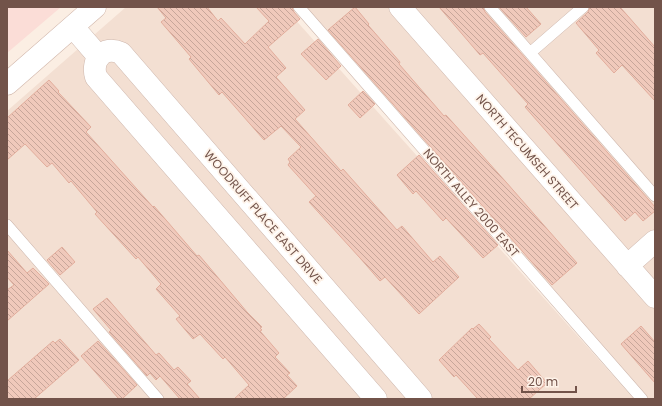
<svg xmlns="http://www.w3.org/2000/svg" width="662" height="406" viewBox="0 0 662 406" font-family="Poppins,sans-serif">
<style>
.residential{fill:#f3dfd2}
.commercial{fill:#fbddd7}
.building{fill:url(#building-back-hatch);stroke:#e2ad9c}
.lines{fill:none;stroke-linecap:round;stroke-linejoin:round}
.lane-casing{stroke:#ceb7ad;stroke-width:12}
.street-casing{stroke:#ceb7ad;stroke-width:23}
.secondary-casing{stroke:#d1b6aa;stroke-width:23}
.lane{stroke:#fff;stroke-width:11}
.street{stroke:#fff;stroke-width:22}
.secondary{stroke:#fff;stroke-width:22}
.labels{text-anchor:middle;stroke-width:3.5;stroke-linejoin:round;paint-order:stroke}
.street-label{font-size:12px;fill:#72534a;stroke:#fef3e9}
</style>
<defs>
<pattern id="building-back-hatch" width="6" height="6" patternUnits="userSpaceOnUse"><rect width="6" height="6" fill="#f0c9bb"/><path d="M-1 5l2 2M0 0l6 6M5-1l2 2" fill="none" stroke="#c7a69a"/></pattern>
</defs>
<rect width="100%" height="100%" fill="#fbeee3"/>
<path class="residential" d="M126,7H284L634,399H7V111Z
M305,7H655V399H649L424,141Z"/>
<path class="commercial" d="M7,7H61L7,53Z"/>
<path class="building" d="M157,7H207L218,21L221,18L245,44L269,21L256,7H292L294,12L300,19L268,47L286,68L276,77L305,110L295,119L341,171L343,169L397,230L402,226L433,262L440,256L459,277L419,314L385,277L380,281L360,258L309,202L316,196L288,165L290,162L288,159L301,147L281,126L264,140L222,92L219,95L189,59L191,57L161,22L166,18Z
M355,7L369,24L368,25L400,62L399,64L444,116L446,115L506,182L577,263L552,285L328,30Z
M439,7H483L485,12L655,207V211L643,221L635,212L625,221L525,107L528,104L483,53L480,55Z
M499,7H526L541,24L526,37Z
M590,7H620L655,47V101L622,65L614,73L596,53L599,50L576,23L588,12Z
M318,39L341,66L326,80L301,54Z
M49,80L59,91L58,92L91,127L86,132L153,207L154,206L197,256L199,255L247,312L262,327L260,328L262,330L260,331L279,353L275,357L290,373L287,375L297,386L283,399H234L249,385L225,357L223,359L200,334L193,339L176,319L180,316L156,289L161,284L138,257L136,259L95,214L97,212L71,181L69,183L52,163L47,167L25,144L7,160V118Z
M363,91L375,104L360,118L348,105Z
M419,155L498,245L483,258L446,218L443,221L416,191L413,194L397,175Z
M62,247L75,262L60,275L47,260Z
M7,250L27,273L33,268L49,284L7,321V290L14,285L7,277Z
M107,298L156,355L159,353L174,370L178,367L191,381L187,384L200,399H180L160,376L156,380L150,373L147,376L109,332L111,330L93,309Z
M479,324L491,337L489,339L518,370L528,361L547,383L529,399H478L456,375L454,377L439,360L472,328L473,329Z
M641,326L655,342V383L621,344Z
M60,339L79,360L34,399H7V381L53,341L55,343Z
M98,341L137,385L122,399H119L81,356Z"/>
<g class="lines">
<defs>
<path id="lane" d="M299,7L642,399
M490,7L655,196
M530,53L583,7
M7,225L158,399"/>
<path id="street" d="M400,7L655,297
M73,27L99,57
M627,266L655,241
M376,399L96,77C91,60 103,45 121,53L421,399"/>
<path id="secondary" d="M7,84L95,7"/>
</defs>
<use href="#lane" class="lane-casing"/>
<use href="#street" class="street-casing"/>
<use href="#secondary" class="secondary-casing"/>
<use href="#lane" class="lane"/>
<use href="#street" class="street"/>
<use href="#secondary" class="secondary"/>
</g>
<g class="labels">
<g class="street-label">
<text transform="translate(527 152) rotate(49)" y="4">NORTH TECUMSEH STREET</text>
<text transform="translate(471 203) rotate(49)" y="4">NORTH ALLEY 2000 EAST</text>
<text transform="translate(263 217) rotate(49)" y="4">WOODRUFF PLACE EAST DRIVE</text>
</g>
</g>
<rect width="662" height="406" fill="none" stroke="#72534a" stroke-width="16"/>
<path d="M522 386v6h54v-6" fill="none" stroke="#72534a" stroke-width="2"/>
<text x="528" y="386" font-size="12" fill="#72534a" stroke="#fef3e9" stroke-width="3" paint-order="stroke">20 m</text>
</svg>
